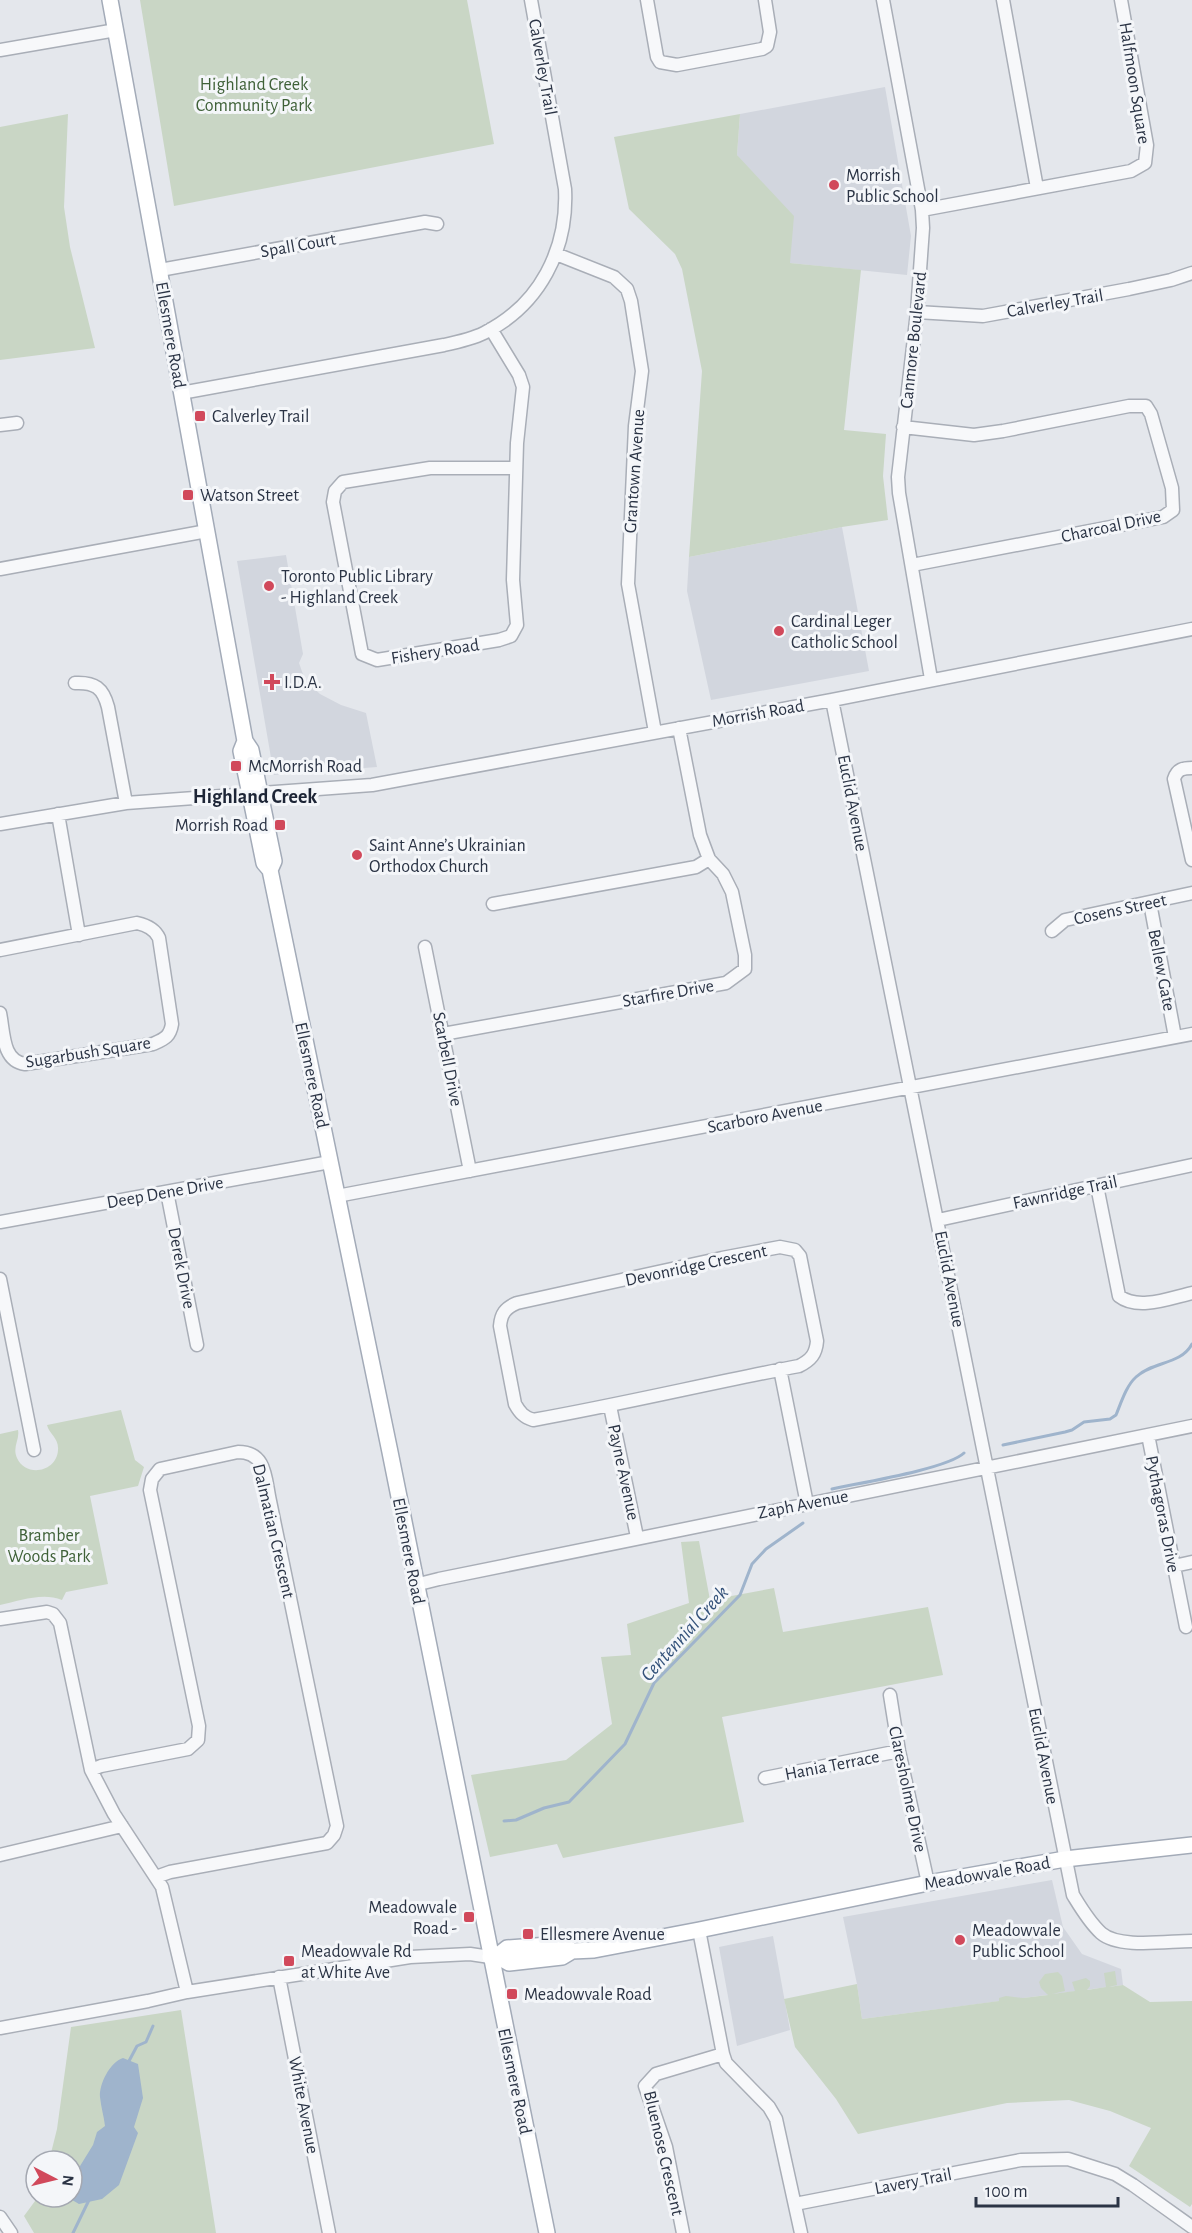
<svg xmlns="http://www.w3.org/2000/svg" width="1192" height="2233" viewBox="0 0 1192 2233" font-family="'Alegreya Sans',sans-serif">
<style>
.built{fill:#d2d6de}
.green{fill:#c9d6c5}
.water{fill:#9fb4cc}
.lines{fill:none;stroke-linecap:round;stroke-linejoin:round}
.stream{stroke:#9fb4cc;stroke-width:3}
.minor-casing{stroke:#a9aeb7;stroke-width:15}
.major-casing{stroke:#a3abb8;stroke-width:18}
.minor{stroke:#f7f8fa;stroke-width:12}
.major{stroke:#fff;stroke-width:15}
.poi-dot{fill:#d1495b;stroke:#f4f6f9;stroke-width:2}
.labels{text-anchor:middle;stroke-width:6;stroke-linejoin:round;paint-order:stroke}
.street-label{font-size:18px;fill:#2b3445;stroke:#f4f6f9}
.park-label{font-size:18px;fill:#3f6138;stroke:#f4f6f9}
.poi-label{font-size:18px;fill:#2b3445;stroke:#f4f6f9;text-anchor:start}
.neighbourhood-label{font-size:20px;font-weight:bold;fill:#1d2536;stroke:#f4f6f9}
.water-label{font-size:20px;font-style:italic;fill:#34527a;stroke:#f4f6f9}
</style>
<rect width="100%" height="100%" fill="#e4e7ec"/>
<path class="built" d="M885,87L911,236L907,275L790,263L737,155L740,114Z
M842,527L869,671L711,700L687,591L689,557Z
M286,555L303,654L299,663L305,680L320,694L341,705L366,713L377,767L274,775L237,561Z
M1052,1880L1063,1927L1082,1954L1121,1969L1123,1985L862,2019L857,1984L843,1917Z
M773,1936L790,2030L737,2046L719,1947Z"/>
<path class="green" d="M140,0H467L494,144L174,206Z
M68,114L64,207L70,247L95,348L0,360V127Z
M740,114L737,155L794,216L790,263L861,270L844,430L886,434L883,476L888,520L842,527L689,557L702,371L682,269L675,254L629,209L614,137Z
M121,1410L135,1460L144,1467L138,1486L90,1496L108,1584L66,1592L62,1600C42,1592 20,1601 0,1605V1434L18,1430C20,1440 12,1447 17,1458C26,1478 57,1472 58,1450C59,1438 49,1434 47,1425Z
M699,1541L710,1600L774,1588L783,1632L928,1607L943,1675L722,1717L744,1822L563,1858L557,1844L490,1857L471,1775L566,1760L612,1724L601,1657L631,1655L627,1624L689,1603L681,1542Z
M1115,1971L1117,1985L1108,1987L1123,1985L1150,2002L1192,2001V2204L1190,2207L1129,2166L1151,2128L1110,2111L1069,2100L1007,2103L858,2134L836,2099L795,2047L784,1999L857,1984L862,2019L999,2001V1998L1006,1996L1023,1998L1048,1995L1041,1988L1039,1982L1045,1974L1058,1972L1062,1976L1065,1991L1052,1994L1075,1991L1072,1982L1086,1978L1090,1981V1986L1087,1990L1106,1987L1104,1973Z
M181,2010L216,2233H34L24,2216L38,2197H72V2161H49L57,2129L71,2027Z"/>
<path class="water" d="M123,2058L138,2064L143,2098L134,2127L138,2133L119,2185L102,2199L79,2204L67,2197H72V2179L93,2145L97,2132L105,2126C104,2117 101,2107 100,2097C99,2084 110,2062 123,2058Z"/>
<g class="lines">
<path class="stream" d="M1003,1445L1065,1432L1072,1430L1084,1422L1110,1419L1116,1415C1121,1403 1126,1386 1136,1377C1153,1361 1181,1365 1192,1344
M832,1489C859,1483 947,1469 964,1453
M504,1821L516,1820L544,1808L569,1802L625,1744L654,1683L740,1595L752,1564L766,1549L803,1523
M129,2061L137,2046L146,2042L153,2026
M73,2233L89,2200"/>
<defs>
<path id="minor" d="M647,0L657,57L660,62L677,65L762,49L767,46L770,32L765,0
M883,0L922,210L923,228L917,312L898,477L899,493L931,679
M1003,0L1037,188
M0,50L116,30
M922,210L1131,171L1145,163L1147,145L1121,0
M556,254L614,277L627,289L631,301L642,371L635,426L628,584L655,732
M160,270L425,222L437,224
M917,312L983,316L1129,289L1171,280L1192,273
M491,329L519,375L523,387L517,443L513,580L517,625L511,636L499,640L377,660L362,654L333,502L335,491L343,482L430,468H516
M181,393L444,345C458,342 472,339 484,333C540,305 568,249 565,189L531,0
M0,425L17,423
M903,427L974,435L1003,431L1129,406H1146L1151,414L1172,488L1173,510L1163,517L912,565
M0,569L207,531
M75,683C95,682 103,688 108,707L126,803
M832,700L1073,1895C1081,1908 1089,1922 1101,1933C1119,1949 1168,1941 1192,1941
M1192,768C1183,768 1177,769 1174,779L1192,860
M58,814L79,935
M0,824L126,803L372,785L832,700L1192,629
M1150,903L1175,1037
M493,904L696,867L709,859
M1052,931L1065,920L1192,893
M425,947L470,1171
M0,950L137,923C146,925 155,929 159,938L172,1024C170,1037 164,1039 153,1044L25,1064C2,1061 4,1032 0,1013
M443,1034L726,983L745,969V955L732,892L723,874L709,859L700,835L679,728
M1097,1186L1119,1296C1138,1311 1170,1298 1192,1293
M167,1192L197,1345
M337,1196L1192,1034
M938,1220L1192,1165
M0,1222L330,1162
M780,1247L795,1250L800,1256L817,1341C816,1354 811,1360 799,1366C710,1383 623,1404 533,1420C524,1417 520,1413 515,1404L500,1326C501,1314 505,1308 517,1303L722,1258Z
M0,1279L34,1450
M780,1369L807,1504
M610,1406L637,1537
M1148,1435L1186,1627
M1174,1566L1192,1562
M415,1585L439,1579L1192,1426
M0,1619L47,1612L53,1614L60,1623L91,1770L114,1814L162,1887L187,1992
M890,1695L899,1751L928,1883
M91,1770L101,1766L188,1749L198,1740L199,1726L150,1490L152,1479L160,1469L238,1452C267,1452 265,1479 270,1501L337,1826L334,1835L327,1843L170,1872L156,1877
M765,1778L899,1751
M0,1855L122,1826
M699,1930L723,2054L726,2063L769,2107L776,2119L801,2233
M279,1977L329,2233
M0,2028L148,2001L187,1992L366,1964L410,1957L470,1954L490,1957
M795,2204L1021,2160L1068,2159L1115,2174L1133,2185L1192,2227
M0,2217L11,2233
M683,2233L666,2147L645,2086L656,2074L723,2054"/>
<path id="major" d="M110,0L245,741L251,750L274,861L270,870
M245,741L241,751L246,775L264,863L270,870L390,1452L547,2233
M497,1956L507,1948L562,1944L572,1951
M490,1957L497,1956L509,1963L562,1957L572,1951L594,1950L699,1930L928,1883L1065,1859L1192,1845"/>
</defs>
<use href="#minor" class="minor-casing"/>
<use href="#major" class="major-casing"/>
<use href="#minor" class="minor"/>
<use href="#major" class="major"/>
</g>
<g class="poi-dot">
<circle cx="834" cy="185" r="6"/>
<rect x="194" y="410" width="12" height="12" rx="3"/>
<rect x="182" y="489" width="12" height="12" rx="3"/>
<circle cx="269" cy="586" r="6"/>
<circle cx="779" cy="631" r="6"/>
<path d="M269 673h6v6h6v6h-6v6h-6v-6h-6v-6h6z"/>
<rect x="230" y="760" width="12" height="12" rx="3"/>
<rect x="274" y="819" width="12" height="12" rx="3"/>
<circle cx="357" cy="855" r="6"/>
<rect x="463" y="1911" width="12" height="12" rx="3"/>
<rect x="522" y="1928" width="12" height="12" rx="3"/>
<circle cx="960" cy="1940" r="6"/>
<rect x="283" y="1955" width="12" height="12" rx="3"/>
<rect x="506" y="1988" width="12" height="12" rx="3"/>
</g>
<g class="labels">
<g class="street-label">
<text transform="translate(543 67) rotate(80)" y="6">Calverley Trail</text>
<text transform="translate(1135 83) rotate(81)" y="6">Halfmoon Square</text>
<text transform="translate(298 245) rotate(-10)" y="6">Spall Court</text>
<text transform="translate(1055 303) rotate(-10)" y="6">Calverley Trail</text>
<text transform="translate(171 335) rotate(80)" y="6">Ellesmere Road</text>
<text transform="translate(913 340) rotate(-84)" y="6">Canmore Boulevard</text>
<text transform="translate(634 471) rotate(-86)" y="6">Grantown Avenue</text>
<text transform="translate(1111 526) rotate(-12)" y="6">Charcoal Drive</text>
<text transform="translate(435 651) rotate(-9)" y="6">Fishery Road</text>
<text transform="translate(758 713) rotate(-10)" y="6">Morrish Road</text>
<text transform="translate(853 803) rotate(79)" y="6">Euclid Avenue</text>
<text transform="translate(1120 909) rotate(-12)" y="6">Cosens Street</text>
<text transform="translate(1162 970) rotate(79)" y="6">Bellew Gate</text>
<text transform="translate(668 993) rotate(-10)" y="6">Starfire Drive</text>
<text transform="translate(88 1052) rotate(-9)" y="6">Sugarbush Square</text>
<text transform="translate(448 1059) rotate(79)" y="6">Scarbell Drive</text>
<text transform="translate(312 1075) rotate(78)" y="6">Ellesmere Road</text>
<text transform="translate(765 1116) rotate(-11)" y="6">Scarboro Avenue</text>
<text transform="translate(165 1192) rotate(-10)" y="6">Deep Dene Drive</text>
<text transform="translate(1065 1192) rotate(-12)" y="6">Fawnridge Trail</text>
<text transform="translate(696 1265) rotate(-12)" y="6">Devonridge Crescent</text>
<text transform="translate(182 1268) rotate(79)" y="6">Derek Drive</text>
<text transform="translate(950 1279) rotate(79)" y="6">Euclid Avenue</text>
<text transform="translate(624 1472) rotate(78)" y="6">Payne Avenue</text>
<text transform="translate(803 1504) rotate(-11)" y="6">Zaph Avenue</text>
<text transform="translate(1163 1514) rotate(79)" y="6">Pythagoras Drive</text>
<text transform="translate(274 1531) rotate(77)" y="6">Dalmatian Crescent</text>
<text transform="translate(409 1551) rotate(79)" y="6">Ellesmere Road</text>
<text transform="translate(1044 1756) rotate(79)" y="6">Euclid Avenue</text>
<text transform="translate(832 1765) rotate(-11)" y="6">Hania Terrace</text>
<text transform="translate(908 1789) rotate(78)" y="6">Claresholme Drive</text>
<text transform="translate(987 1873) rotate(-10)" y="6">Meadowvale Road</text>
<text transform="translate(515 2081) rotate(78)" y="6">Ellesmere Road</text>
<text transform="translate(304 2105) rotate(79)" y="6">White Avenue</text>
<text transform="translate(664 2153) rotate(77)" y="6">Bluenose Crescent</text>
<text transform="translate(913 2181) rotate(-11)" y="6">Lavery Trail</text>
</g>
<g class="park-label">
<text x="254" y="90">Highland Creek<tspan x="254" dy="21">Community Park</tspan></text>
<text x="49" y="1541">Bramber<tspan x="49" dy="21">Woods Park</tspan></text>
</g>
<g class="poi-label">
<text x="846" y="181">Morrish<tspan x="846" dy="21">Public School</tspan></text>
<text x="212" y="422">Calverley Trail</text>
<text x="200" y="501">Watson Street</text>
<text x="281" y="582">Toronto Public Library<tspan x="281" dy="21">- Highland Creek</tspan></text>
<text x="791" y="627">Cardinal Leger<tspan x="791" dy="21">Catholic School</tspan></text>
<text x="284" y="688">I.D.A.</text>
<text x="248" y="772">McMorrish Road</text>
<text x="268" y="831" text-anchor="end">Morrish Road</text>
<text x="369" y="851">Saint Anne’s Ukrainian<tspan x="369" dy="21">Orthodox Church</tspan></text>
<text x="457" y="1913" text-anchor="end">Meadowvale<tspan x="457" dy="21">Road -</tspan></text>
<text x="972" y="1936">Meadowvale<tspan x="972" dy="21">Public School</tspan></text>
<text x="540" y="1940">Ellesmere Avenue</text>
<text x="301" y="1957">Meadowvale Rd<tspan x="301" dy="21">at White Ave</tspan></text>
<text x="524" y="2000">Meadowvale Road</text>
</g>
<g class="neighbourhood-label">
<text x="255" y="803">Highland Creek</text>
</g>
<g class="water-label">
<text transform="translate(684 1633) rotate(-48)" y="7">Centennial Creek</text>
</g>
</g>
<g transform="translate(54 2179) rotate(97)"><circle r="28" fill="#f4f6f9" stroke="#a4a8b1" stroke-width="1.5"/>
<path d="M0-4.5L10 22L0 15L-10 22Z" fill="#d1495b"/>
<text y="-9" font-size="16" font-weight="bold" text-anchor="middle" fill="#2b3445">N</text>
</g>
<path d="M976 2197v9h142v-9" fill="none" stroke="#2b3445" stroke-width="3"/>
<text x="985" y="2197" font-size="18" fill="#2b3445" stroke="#f4f6f9" stroke-width="4.5" paint-order="stroke">100 m</text>
</svg>
